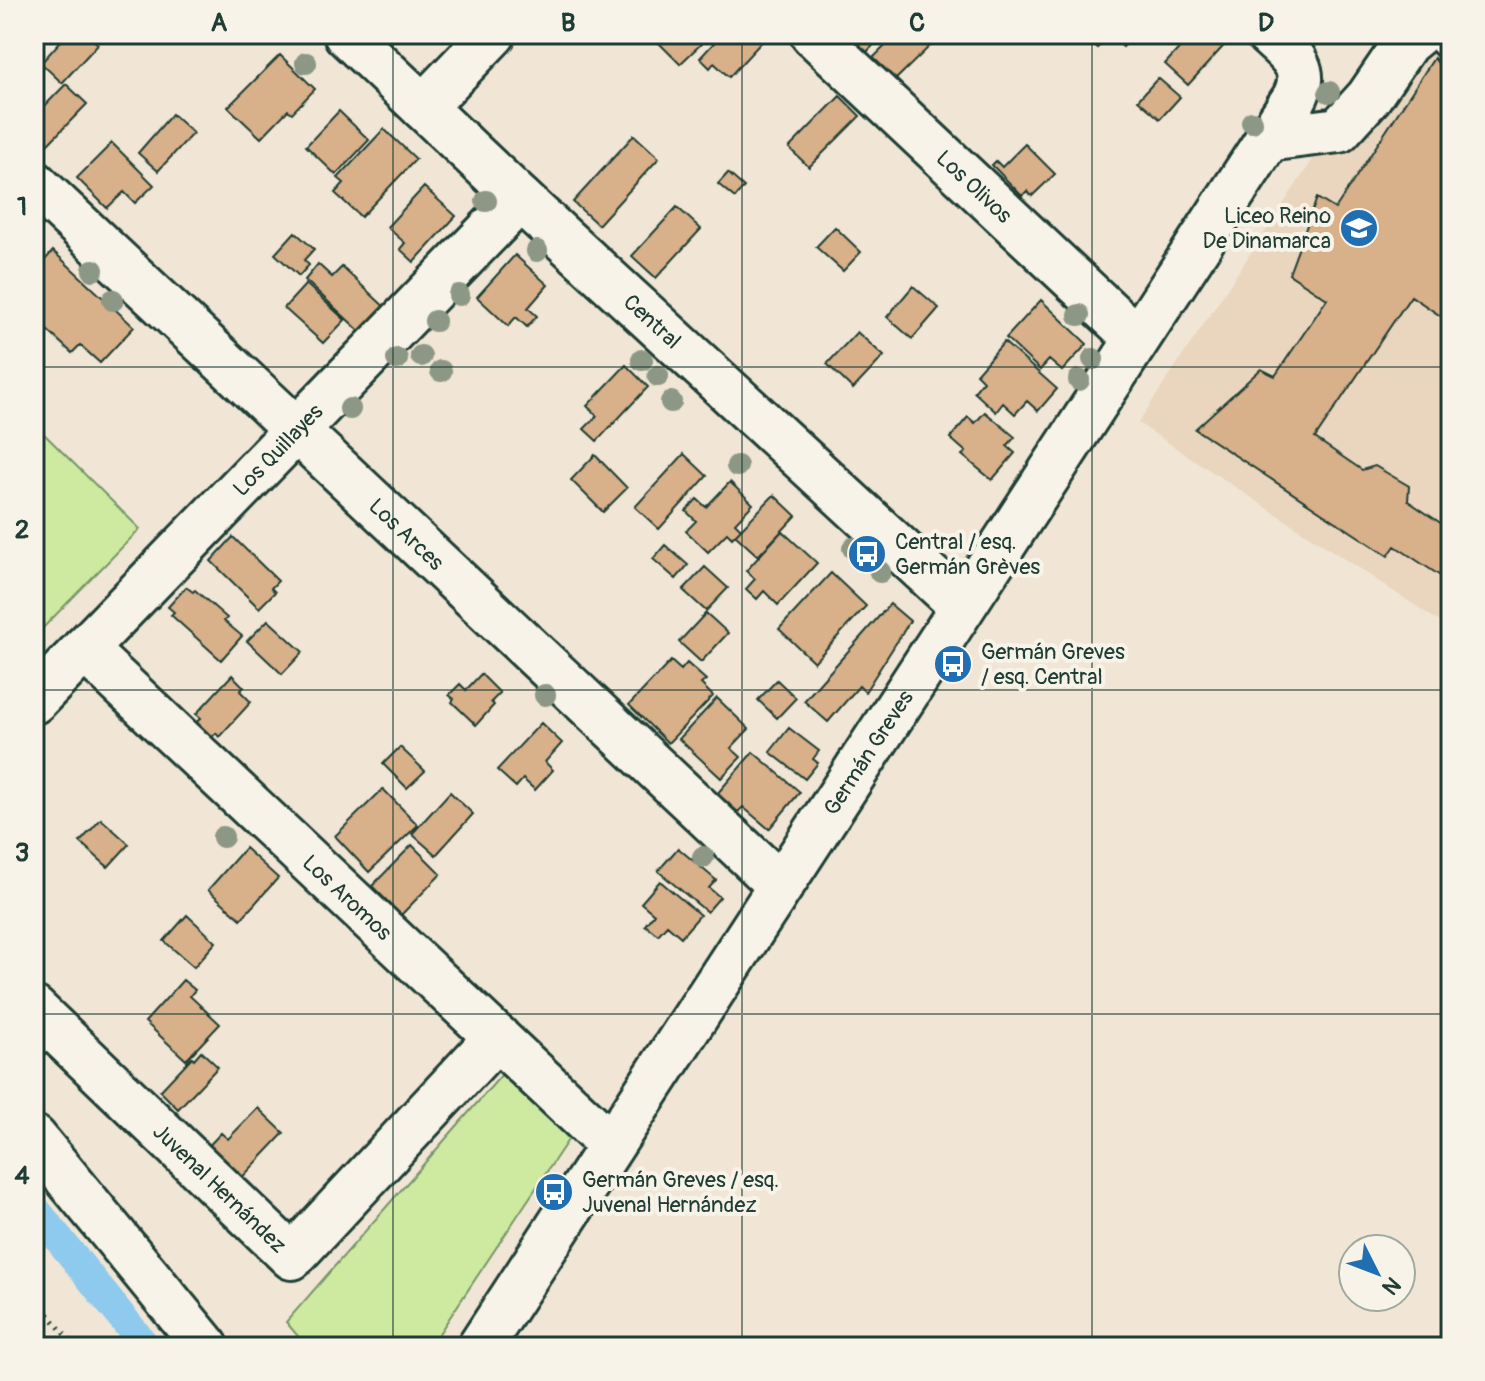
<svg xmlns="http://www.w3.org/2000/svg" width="1485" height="1381" viewBox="0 0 1485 1381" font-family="Pangolin,sans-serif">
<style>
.built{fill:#ead6be}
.green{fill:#ceeaa0;stroke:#76946a;stroke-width:2}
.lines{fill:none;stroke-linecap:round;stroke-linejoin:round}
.canal{stroke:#8ec9ee;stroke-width:30}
.building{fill:#d8b089;stroke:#1f3d34;stroke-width:2}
.minor-casing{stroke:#1f3d34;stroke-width:50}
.path{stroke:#1f3d34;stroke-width:5;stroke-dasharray:2 6;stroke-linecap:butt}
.minor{stroke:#f7f3e8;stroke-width:44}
.tree{fill:#8c9785}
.grid{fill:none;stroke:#1f3d34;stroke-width:2;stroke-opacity:0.55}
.labels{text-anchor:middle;stroke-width:8;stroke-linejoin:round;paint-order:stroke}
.street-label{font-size:22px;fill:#1f3d34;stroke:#f7f3e8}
.poi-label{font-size:22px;fill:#1f3d34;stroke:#f7f3e8;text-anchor:start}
.neatline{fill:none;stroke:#1f3d34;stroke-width:3}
.grid-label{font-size:26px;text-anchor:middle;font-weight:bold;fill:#1f3d34}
</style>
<rect width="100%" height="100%" fill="#f1e6d5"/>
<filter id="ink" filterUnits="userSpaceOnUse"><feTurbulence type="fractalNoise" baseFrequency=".0125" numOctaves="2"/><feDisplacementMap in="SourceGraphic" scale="16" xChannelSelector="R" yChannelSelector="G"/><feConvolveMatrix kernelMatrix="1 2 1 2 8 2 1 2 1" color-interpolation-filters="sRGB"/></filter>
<g filter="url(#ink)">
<path class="built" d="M1396,34H1451V624L1449,628L1138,423Z"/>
<path class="green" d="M34,424L140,529L34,637Z
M504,1072L574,1131L430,1347H307L286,1322Z"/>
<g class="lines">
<path class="canal" d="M34,1208L146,1347"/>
</g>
<path class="building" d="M67,34H86L98,44L62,83L41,63Z
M664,34H691L701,44L680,64L657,41Z
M722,34H769L729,77L714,63L710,68L700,58Z
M840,34H884L863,56Z
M897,34H922L932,44L893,82L871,60Z
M1089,34H1134L1123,47L1110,35L1097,48L1086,38Z
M1192,34H1224L1230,39L1188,85L1165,64Z
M280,55L315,89L292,113L288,110L261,138L228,107Z
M1434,58L1451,79V323L1411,296L1315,438L1362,470L1375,466L1409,486L1408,501L1451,530V583L1395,546L1388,556L1195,429L1261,369L1275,376L1327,299L1289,274L1317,198L1335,209Z
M1158,78L1180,97L1160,119L1138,100Z
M66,84L87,104L48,144L34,131V117Z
M840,96L860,116L809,167L789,148Z
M339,111L369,140L336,175L306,146Z
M172,114L193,133L158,171L138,153Z
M384,129L416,159L361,217L335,193L344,183L338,178Z
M634,135L659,158L598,225L573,202Z
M112,143L154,185L135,203L124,192L107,208L77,178Z
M1025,144L1055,174L1032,196L1027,191L1022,196L992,165L996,161L1002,167Z
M728,173L744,187L735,198L718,184Z
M424,187L456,216L414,262L400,249L405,243L387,227Z
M677,207L701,229L656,278L632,256Z
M835,227L861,252L843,271L816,247Z
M295,232L314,249L304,260L309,265L299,276L275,254Z
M53,251L134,327L100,363L80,345L72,353L34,318V272Z
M515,255L548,285L528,308L537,316L527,327L516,317L508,326L477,297Z
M318,264L332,277L342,267L390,312L366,337L305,280Z
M306,284L345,320L323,343L284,308Z
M913,286L939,308L912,339L887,317Z
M1041,300L1087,344L1062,371L1049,360L1040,370L1006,338Z
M857,332L884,356L853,389L827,364Z
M1004,342L1057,389L1038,411L1027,401L1015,414L1003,403L996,412L974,392L983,381L976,374Z
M626,365L648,387L597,441L584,429L597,416L587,406Z
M985,412L1015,437L1007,446L1015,453L992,480L962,455L966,452L950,438L968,417L975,423Z
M684,454L707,476L659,529L635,507Z
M595,455L627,488L603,512L571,480Z
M730,482L753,504L735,523L741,529L732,538L727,533L708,552L686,531L696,521L686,511L697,499L706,507Z
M774,495L796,516L758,556L735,535Z
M782,531L817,563L778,605L764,591L757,599L746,589L755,579L746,571Z
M233,537L278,581L271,588L275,592L259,608L211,561Z
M665,545L688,565L676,579L653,559Z
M705,567L728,588L706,611L683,590Z
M831,573L866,606L814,662L779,629Z
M186,587L193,592L195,590L227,618L224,621L242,636L221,660L171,615L174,612L168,607Z
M890,604L910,621L865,692L859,686L828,722L804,701Z
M706,613L728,633L701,662L679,642Z
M268,620L303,652L282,674L247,641Z
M671,661L681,670L687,663L706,680L701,684L713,696L668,743L629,705Z
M481,674L500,693L491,702L494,705L476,725L452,702L454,699L449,695L460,684L466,690Z
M232,675L244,687L240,691L251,702L219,737L216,733L207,742L191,727L201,718L196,714Z
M777,680L796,698L777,718L758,700Z
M717,698L749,729L731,748L741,757L721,778L679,739Z
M541,723L562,743L545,762L553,770L535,790L523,779L516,787L497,770Z
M789,728L819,751L813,759L818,763L805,779L770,752Z
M400,747L425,771L407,788L383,764Z
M753,752L800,792L769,829L743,807L738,812L717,794Z
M383,789L418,825L369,872L335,836Z
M450,792L473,814L436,855L412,834Z
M101,819L129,844L108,867L80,842Z
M412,845L441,874L401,915L372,886Z
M245,848L278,878L241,919L208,890Z
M678,848L716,880L709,888L720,897L707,912L658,871Z
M660,881L700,915L681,937L667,925L658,935L645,925L654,914L641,903Z
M187,915L216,942L194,967L164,941Z
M183,980L195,990L190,996L220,1024L186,1060L145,1022Z
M201,1051L218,1067L178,1109L160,1091L192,1057L194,1059Z
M258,1108L284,1133L233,1187L200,1155L221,1133L228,1139Z"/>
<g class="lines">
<defs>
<g id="minor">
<path id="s1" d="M346,34L520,199L962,606"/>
<path id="s2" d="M813,34L1136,338"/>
<path d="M1448,34L1451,37"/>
<path d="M423,107L493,34"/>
<path d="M1267,139L1339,130L1369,97L1406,43L1417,34"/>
<path id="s3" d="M34,183L780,885"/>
<path id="s4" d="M84,649L611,1145"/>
<path id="s5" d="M34,701L520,199"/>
<path id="s6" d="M34,1009L292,1257L497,1037"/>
<path d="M34,1138L206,1347"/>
<path id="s7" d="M480,1347L1294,99C1311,68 1289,53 1268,34"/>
</g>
</defs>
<use href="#minor" class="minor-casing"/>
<path class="path" d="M34,1295L74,1347"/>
<use href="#minor" class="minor"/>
</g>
<g class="tree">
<circle cx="306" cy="63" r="11"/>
<circle cx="1329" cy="92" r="11"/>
<circle cx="1252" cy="122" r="11"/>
<circle cx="486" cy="201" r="11"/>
<circle cx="537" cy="251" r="11"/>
<circle cx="93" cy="270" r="11"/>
<circle cx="459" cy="295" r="11"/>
<circle cx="113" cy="300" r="11"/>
<circle cx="1079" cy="315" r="11"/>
<circle cx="435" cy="321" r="11"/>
<circle cx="421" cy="356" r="11"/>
<circle cx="397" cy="359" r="11"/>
<circle cx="1093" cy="359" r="11"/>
<circle cx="642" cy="360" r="11"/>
<circle cx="441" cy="371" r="11"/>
<circle cx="658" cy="376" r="11"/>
<circle cx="1079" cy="380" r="11"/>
<circle cx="671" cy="402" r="11"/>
<circle cx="350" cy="409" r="11"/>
<circle cx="737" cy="466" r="11"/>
<circle cx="853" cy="548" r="11"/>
<circle cx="880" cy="572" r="11"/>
<circle cx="545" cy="695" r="11"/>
<circle cx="223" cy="837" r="11"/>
<circle cx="703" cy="857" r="11"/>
</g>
</g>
<path class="grid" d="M393,34V1347M742,34V1347M1092,34V1347M34,367H1451M34,690H1451M34,1014H1451"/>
<defs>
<symbol id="school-disc" viewBox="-11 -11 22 22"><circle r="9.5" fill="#1f6fb2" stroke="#f7f3e8"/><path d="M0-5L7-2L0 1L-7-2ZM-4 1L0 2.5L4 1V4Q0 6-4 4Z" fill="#fff"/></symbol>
<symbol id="bus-disc" viewBox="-11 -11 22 22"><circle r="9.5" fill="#1f6fb2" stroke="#f7f3e8"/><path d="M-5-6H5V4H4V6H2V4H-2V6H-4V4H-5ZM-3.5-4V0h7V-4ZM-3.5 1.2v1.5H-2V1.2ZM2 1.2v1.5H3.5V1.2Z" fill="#fff"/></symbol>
</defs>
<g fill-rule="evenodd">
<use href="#school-disc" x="1337" y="206" width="44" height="44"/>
<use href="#bus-disc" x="845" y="532" width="44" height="44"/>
<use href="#bus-disc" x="931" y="642" width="44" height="44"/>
<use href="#bus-disc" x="532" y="1170" width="44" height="44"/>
</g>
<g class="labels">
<g class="street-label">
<text dy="8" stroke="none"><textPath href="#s2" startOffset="222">Los Olivos</textPath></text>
<text dy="8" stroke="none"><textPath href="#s1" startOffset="420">Central</textPath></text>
<text dy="8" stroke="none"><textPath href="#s5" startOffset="350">Los Quillayes</textPath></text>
<text dy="8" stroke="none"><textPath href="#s3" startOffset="512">Los Arces</textPath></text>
<text dy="8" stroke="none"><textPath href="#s7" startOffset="710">Germán Greves</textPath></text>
<text dy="8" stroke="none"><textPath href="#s4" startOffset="362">Los Aromos</textPath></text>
<text dy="8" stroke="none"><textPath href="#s6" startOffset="258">Juvenal Hernández</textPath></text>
</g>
<g class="poi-label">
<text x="1331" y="223" text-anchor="end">Liceo Reino<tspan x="1331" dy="25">De Dinamarca</tspan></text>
<text x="895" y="549">Central / esq.<tspan x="895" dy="25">Germán Grèves</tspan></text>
<text x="981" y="659">Germán Greves<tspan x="981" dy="25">/ esq. Central</tspan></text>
<text x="582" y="1187">Germán Greves / esq.<tspan x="582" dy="25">Juvenal Hernández</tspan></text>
</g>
</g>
<rect width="1485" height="1381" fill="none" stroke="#f7f3e8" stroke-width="88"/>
<g transform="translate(1377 1273) rotate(132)"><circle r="38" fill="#f7f3e8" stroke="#a1aaa0" stroke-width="2"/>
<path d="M0-6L14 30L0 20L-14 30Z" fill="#1f6fb2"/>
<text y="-12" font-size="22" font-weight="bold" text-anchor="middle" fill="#1f3d34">N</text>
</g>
<rect x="44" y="44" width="1397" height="1293" class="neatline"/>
<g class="grid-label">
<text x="219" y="31">A</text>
<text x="568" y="31">B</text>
<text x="917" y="31">C</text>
<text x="1266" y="31">D</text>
<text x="22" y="215">1</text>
<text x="22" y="538">2</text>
<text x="22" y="861">3</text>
<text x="22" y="1184">4</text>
</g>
</svg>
